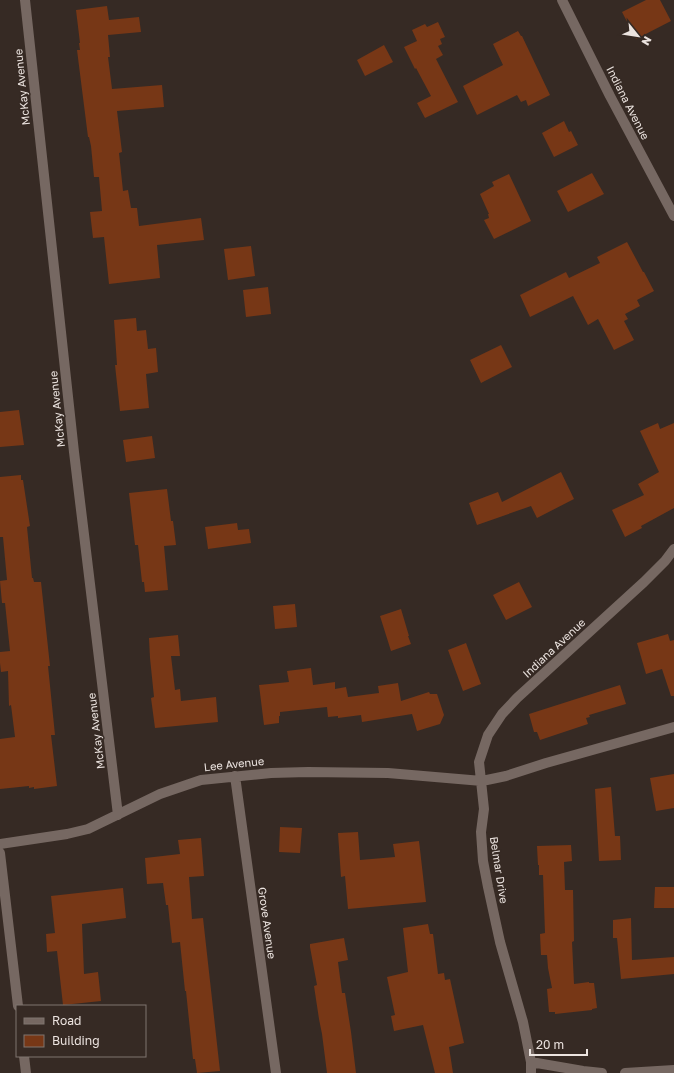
<svg xmlns="http://www.w3.org/2000/svg" width="674" height="1073" viewBox="0 0 674 1073" font-family="'Golos Text',sans-serif">
<style>
.building{fill:#773716}
.lines{fill:none;stroke-linecap:round;stroke-linejoin:round}
.minor{stroke:#766862;stroke-width:10}
.labels{text-anchor:middle;stroke-width:3;stroke-linejoin:round;paint-order:stroke}
.street-label{font-size:11px;fill:#ece4e0;stroke:#362a24}
</style>
<rect width="100%" height="100%" fill="#362a24"/>
<path class="building" d="M646,0H660L671,21L636,39L622,12Z
M107,6L109,20L139,17L141,32L108,35L110,57H108L112,89L162,85L164,107L117,111L122,152L119,153L123,191L128,190L131,208H137L139,226L201,218L204,240L157,245L160,278L109,284L104,237L93,238L90,212L102,211L99,177H94L91,146L89,137H88L77,50H80L79,43H80L76,10Z
M438,22L445,37L440,39L442,44L438,46L443,55L436,59L458,102L425,118L417,103L431,96L416,68L415,69L404,47L417,41L412,30L425,24L427,27Z
M518,31L521,36H522L550,95L528,106L526,100L521,102L517,95L477,115L463,86L503,65L493,44Z
M384,45L393,62L365,76L357,60Z
M564,121L569,132L571,131L578,145L554,157L542,133Z
M592,173L604,194L568,212L557,191Z
M509,174L531,221L494,239L484,220L489,218L488,214H489L480,194L494,186L492,182Z
M627,242L643,272H644L654,291L637,300L640,306L625,314L628,319L624,321L634,340L614,350L598,319L588,325L573,296L530,317L520,295L566,272L569,278L600,263L597,257Z
M251,246L255,276L228,280L224,249Z
M268,287L271,314L246,317L243,290Z
M136,318L137,331L146,330L148,349L156,348L158,372L146,374L149,408L120,411L115,365H117L114,320Z
M501,345L512,367L481,383L470,360Z
M19,410L24,445L0,447V412Z
M658,423L660,429L674,423V508L641,526L642,528L625,537L612,510L644,495L638,484L659,472L640,431Z
M152,436L155,458L126,462L123,440Z
M561,472L574,499L537,518L531,506L477,525L469,503L498,492L502,502Z
M21,475V480H23L30,526L27,527L32,578H33L34,582H41L50,666H48L55,735H51L57,786L34,789V787L29,788V786L0,789V739L15,737L11,705L9,706L8,671L1,672L0,663V652L10,651L5,603H2L0,581L7,580L3,537H0V477Z
M167,489L171,521H173L176,545L164,546L168,590L145,592L144,582H142L138,545H135L129,493Z
M237,523L238,530L249,529L251,543L208,549L205,527Z
M519,582L532,607L506,620L493,595Z
M295,604L297,627L275,629L273,606Z
M401,609L409,636H408L411,644L391,651L380,616Z
M668,634L670,641L674,640V696H671L662,669L646,674L637,643Z
M178,635L180,656H171L175,690L180,689L181,701L216,697L218,722L155,728L151,698L154,697L150,658L149,638Z
M466,643L481,684L463,691L448,650Z
M311,668L313,685L335,682V689L346,687L348,697L379,693L378,686L398,683L401,701L429,692L430,694H437L444,715L440,724L417,731L412,714L362,722L361,715L338,718V716L328,717L327,707L280,712V716H279V723L264,725L259,685L289,682L287,671Z
M620,685L626,704L589,715L590,717L586,718L588,724L540,740L537,732H534L529,714Z
M674,774V808L656,811L650,778Z
M611,787L615,836H620L621,860L599,861L595,789Z
M280,827L302,828L300,853L279,852Z
M358,832L360,860L395,857L393,844L419,841L426,902L348,909L345,876L341,877L338,833Z
M201,838L204,876L189,877L192,919L203,918L220,1071L197,1073L195,1059H193L186,991H185L180,942L172,943L168,905H166L163,883L147,884L145,858L180,854L178,840Z
M571,845L572,861L564,862L565,890H573L574,941L572,942L574,984L589,982V983H594L597,1008L592,1009V1010L555,1014V1012H549L547,989L552,988L548,968L547,955H541L540,934L545,933L543,875H539V865H538L537,846Z
M655,887H674V908H654Z
M123,888L126,918L82,924L84,974L98,972L101,1001L63,1005L57,951L47,952L46,934L55,933L51,896Z
M631,918L632,960L674,957V974L621,979L617,938H613V920Z
M428,924L430,934H433L438,974L444,973L445,980L450,979L464,1043L449,1047L453,1073H435L423,1025L394,1031L391,1016L395,1015L387,977L408,972L403,928Z
M344,938L348,960L338,962L342,993H345L351,1032L356,1073H327L322,1034L319,1019L314,986L317,985L310,947V944Z"/>
<g class="lines">
<path class="minor" d="M25,0L74,452L118,815
M562,0L610,96L674,216
M235,776L276,1073
M0,844L67,834L88,829L160,794L201,780L271,773L308,772L388,773L482,781L506,776L546,763L674,727
M0,853L18,1006
M24,1056L26,1073
M531,1062L583,1071L602,1073
M531,1073V1062L523,1022L500,942L488,887L483,861L481,832L484,809L479,762L488,735L502,714L517,698L644,582L665,561L674,549
M625,1073L674,1070"/>
</g>
<g class="labels">
<g class="street-label">
<text transform="translate(22 87) rotate(-96)" y="4">McKay Avenue</text>
<text transform="translate(628 103) rotate(63)" y="4">Indiana Avenue</text>
<text transform="translate(57 409) rotate(-96)" y="4">McKay Avenue</text>
<text transform="translate(554 648) rotate(-43)" y="4">Indiana Avenue</text>
<text transform="translate(96 731) rotate(-97)" y="4">McKay Avenue</text>
<text transform="translate(234 764) rotate(-6)" y="4">Lee Avenue</text>
<text transform="translate(499 870) rotate(81)" y="4">Belmar Drive</text>
<text transform="translate(267 923) rotate(82)" y="4">Grove Avenue</text>
</g>
</g>
<rect x="16" y="1005" width="130" height="52" fill="#362a24" stroke="#7f746f"/>
<rect x="24" y="1018" width="20" height="6" fill="#766862" stroke="#7f746f"/>
<text x="52" y="1025" font-size="12" fill="#ece4e0">Road</text>
<rect x="24" y="1035" width="20" height="12" fill="#773716" stroke="#7f746f"/>
<text x="52" y="1045" font-size="12" fill="#ece4e0">Building</text>
<g transform="translate(638 36) rotate(120)" stroke="#362a24" stroke-width="3" paint-order="stroke">
<path d="M0-3L7 15L0 10L-7 15Z" fill="#ece4e0"/>
<text y="-6" font-size="11" font-weight="bold" text-anchor="middle" fill="#ece4e0">N</text>
</g>
<path d="M530 1049v6h57v-6" fill="none" stroke="#ece4e0" stroke-width="2"/>
<text x="536" y="1049" font-size="12" fill="#ece4e0" stroke="#362a24" stroke-width="3" paint-order="stroke">20 m</text>
</svg>
